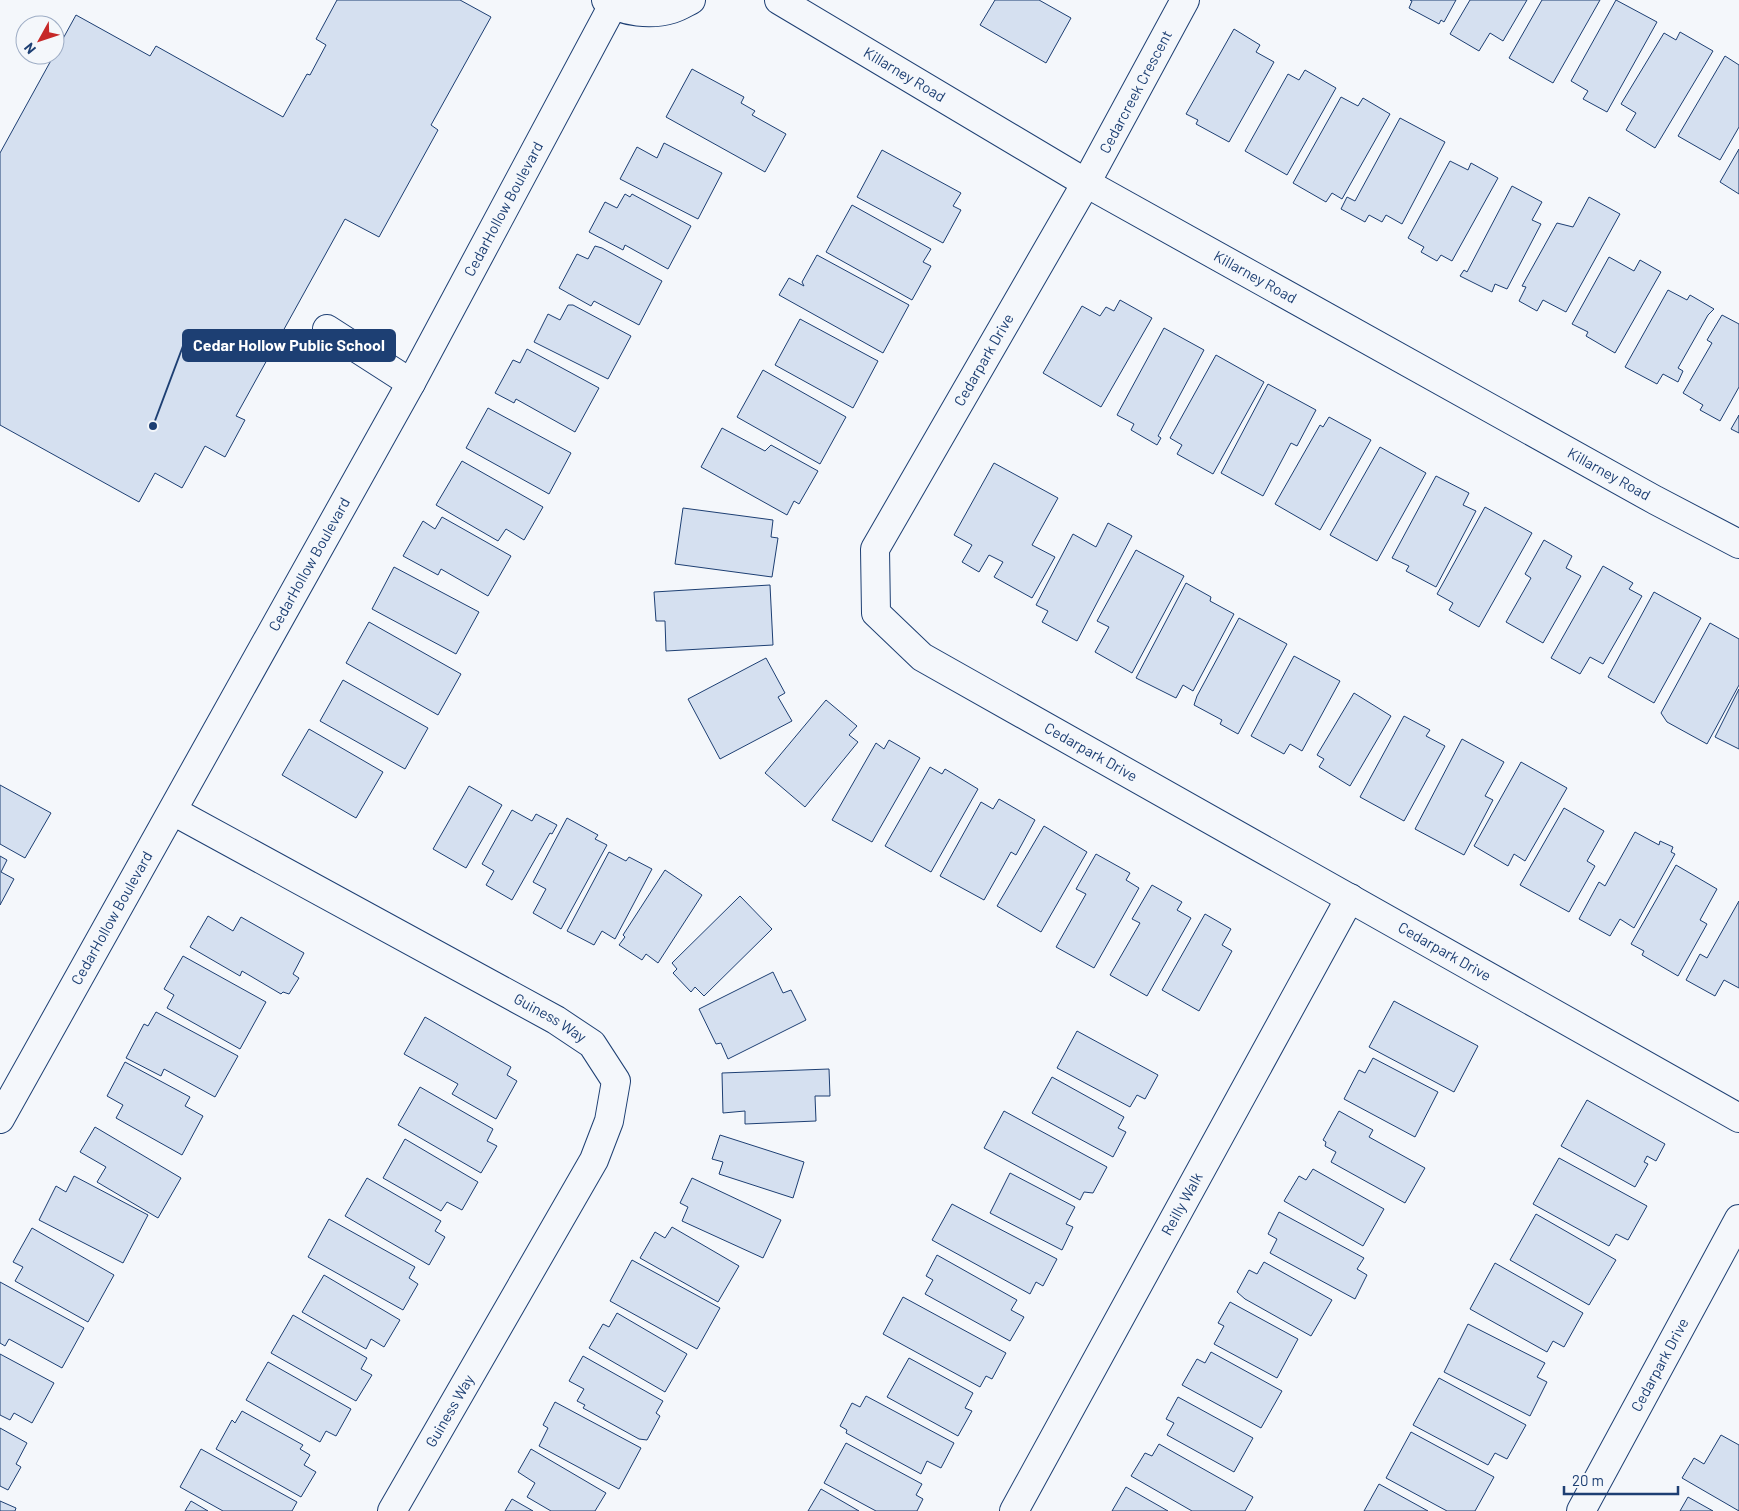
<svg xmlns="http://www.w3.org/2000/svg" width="1739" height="1511" viewBox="0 0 1739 1511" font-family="Barlow,sans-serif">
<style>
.building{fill:#d5e0f0;stroke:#1d3f73}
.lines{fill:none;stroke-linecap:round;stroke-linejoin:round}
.minor-casing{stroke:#1d3f73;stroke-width:30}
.minor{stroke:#f4f7fb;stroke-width:28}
.labels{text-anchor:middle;stroke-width:4;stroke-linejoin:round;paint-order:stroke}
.street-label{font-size:15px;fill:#1d3f73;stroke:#f4f7fb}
.leader{fill:none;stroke:#1d3f73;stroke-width:2}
.callout-dot{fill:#1d3f73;stroke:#f4f7fb;stroke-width:2}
.callout{fill:#1d3f73;stroke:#1d3f73;stroke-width:2}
.callout-label{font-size:16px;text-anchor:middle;font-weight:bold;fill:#fff}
</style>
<rect width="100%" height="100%" fill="#f4f7fb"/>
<path class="building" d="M337,0H460L491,17L431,125L438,130L379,237L345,219L236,416L245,420L225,457L205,446L182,488L155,473L139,502L0,425V153L76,15L150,56L156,46L283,117L307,74L310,75L326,45L316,39Z
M995,0H1039L1071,18L1046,63L980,25Z
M1410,0H1456L1444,22L1441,20L1439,24L1409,8L1412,1Z
M1470,0H1527L1503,41L1490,33L1479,51L1450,34Z
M1542,0H1600L1553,83L1509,58Z
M1616,0L1657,22L1607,112L1583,99L1588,91L1571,81Z
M1234,29L1260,45L1256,52L1274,62L1229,142L1196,124L1198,120L1186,114Z
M1680,32L1713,51L1655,148L1626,130L1636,113L1621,104L1664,33L1676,40Z
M1725,56L1739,65V127L1720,160L1678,136Z
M692,69L744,97L741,103L755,111L752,115L786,134L765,172L666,117Z
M1305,70L1336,88L1287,175L1245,151L1288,74L1299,80Z
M1341,97L1358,106L1363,98L1390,114L1342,199L1332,193L1326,202L1293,183Z
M1400,118L1445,142L1402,224L1386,215L1382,222L1369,215L1365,222L1341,209L1347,197L1355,201Z
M664,143L722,173L698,219L620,179L637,147L657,158Z
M1739,149V194L1720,182Z
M882,150L961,193L953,206L961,210L943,243L857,197Z
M1450,161L1468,170L1471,163L1498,178L1452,261L1441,255L1437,261L1421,252L1424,247L1408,238Z
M1512,186L1542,202L1532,220L1541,224L1507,289L1495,284L1492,292L1460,276L1464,270L1467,272Z
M625,194L630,197L632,194L691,226L668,269L625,245L623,250L589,232L605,202L617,208Z
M1589,197L1620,214L1566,312L1543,300L1537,311L1519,301L1526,287L1522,286L1557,223L1573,227Z
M852,205L931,249L923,262L931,266L912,300L826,252Z
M595,246L602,248L662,281L639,325L594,301L591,306L559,288L577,254L588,259Z
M817,255L909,305L883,353L779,295L789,278L804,286L802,282Z
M1609,257L1634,271L1640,260L1661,272L1615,353L1586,336L1588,332L1572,324Z
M1668,290L1687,300L1690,295L1714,309L1708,315L1678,368L1683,371L1678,382L1663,374L1657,384L1625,367Z
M1120,300L1152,318L1101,407L1043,373L1082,306L1100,316L1106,307L1114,311Z
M568,305H573L631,336L608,379L534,342L548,314L560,320Z
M1722,315L1739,324V387L1720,421L1700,410L1703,405L1683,393L1712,343L1707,340Z
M800,319L878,361L853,408L775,365Z
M1164,328L1204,350L1158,436L1161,438L1157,445L1131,430L1134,424L1117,415Z
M527,349L599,388L575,432L516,399L514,403L495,393L513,360L520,363Z
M1216,355L1264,382L1213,474L1177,454L1182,445L1170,438Z
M763,370L846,417L820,464L737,417Z
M1268,384L1316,410L1297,446L1291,443L1263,496L1221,473Z
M488,408L571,453L549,494L466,448Z
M1739,415V433L1731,429Z
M1329,417L1371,440L1320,530L1275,504L1320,425L1323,427Z
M722,428L765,451L771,445L818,471L799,504L794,501L787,515L701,467Z
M1380,447L1426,473L1377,561L1330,535Z
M462,461L543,507L524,540L506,529L498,541L436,505Z
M994,463L1058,498L1032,545L1055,557L1032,598L994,577L1003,562L989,555L979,572L962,562L972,545L954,535Z
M1436,476L1469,493L1463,505L1476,511L1436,587L1406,571L1409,566L1392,558Z
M1485,507L1532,533L1479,627L1449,610L1453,603L1437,594Z
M683,508L773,520L771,537L778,538L772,577L675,564Z
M442,517L511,556L488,596L441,569L438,575L403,556L423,521L435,529Z
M1108,523L1132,536L1077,641L1042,622L1048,611L1036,605L1073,534L1096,547Z
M1544,540L1572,556L1566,568L1581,576L1543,643L1506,622L1531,578L1525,574Z
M1136,550L1184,576L1132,673L1095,652L1109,627L1097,621Z
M1603,566L1633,583L1629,589L1642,596L1603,664L1590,657L1580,674L1551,658Z
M394,567L479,612L456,654L372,609Z
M1186,583L1211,597L1210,601L1234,614L1193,691L1183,685L1176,698L1136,678Z
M770,585L773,645L666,651L665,621H656L654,592Z
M1654,592L1701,618L1654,703L1608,677Z
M1239,618L1287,644L1238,734L1220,724L1222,720L1194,705L1197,696Z
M369,622L461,674L438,715L346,663Z
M1710,623L1739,639V685L1707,744L1667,722L1661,713Z
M1294,656L1340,681L1302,751L1290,744L1284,754L1251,736Z
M766,658L785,693L778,697L792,721L720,759L688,699Z
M343,680L428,728L405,769L320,721Z
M1739,689V749L1715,737Z
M1354,693L1391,716L1350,786L1319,767L1324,759L1317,755Z
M826,700L857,726L849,735L858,742L805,807L765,773Z
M1404,716L1430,730L1426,736L1445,746L1404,821L1360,797Z
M309,729L383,772L356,818L282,775Z
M1462,739L1504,762L1485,796L1493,800L1464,855L1415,829Z
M889,740L920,758L872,842L832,820L876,743L884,749Z
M1521,762L1567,788L1525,861L1514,854L1508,866L1474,846Z
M930,767L942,774L945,769L978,789L931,872L885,846Z
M0,785L51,813L25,858L0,844Z
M469,786L502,805L466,868L433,849Z
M999,799L1035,820L1016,855L1011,852L984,900L940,876L981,802L993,809Z
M1564,808L1604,831L1587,861L1595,866L1569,912L1520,885Z
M512,810L532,821L536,814L557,825L552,834L550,833L512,900L486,885L494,871L482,864Z
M567,818L598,835L595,839L607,845L561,929L533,913L546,889L533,882Z
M1044,826L1087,852L1041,932L997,906Z
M1635,832L1659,845L1660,841L1673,847L1671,852L1675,854L1634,928L1620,919L1610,936L1579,919L1599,882L1605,886Z
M609,852L626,861L629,857L652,869L615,939L602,931L594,945L567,931Z
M1096,854L1130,873L1126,880L1139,888L1094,968L1056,947L1086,894L1076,889Z
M0,856L7,860L1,872L14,879L0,905Z
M1676,865L1717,889L1700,920L1707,924L1678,976L1642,955L1644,951L1631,944Z
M665,870L702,895L658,963L646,954L642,960L619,945L625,937L623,935Z
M1152,885L1182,902L1177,910L1191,918L1147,996L1110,975L1140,923L1132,919Z
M740,896L772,929L704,996L695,987L691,992L673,973L677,969L672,963Z
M1739,901V988L1724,980L1715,996L1686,980L1700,954L1707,958Z
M1205,914L1231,929L1222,945L1232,951L1199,1011L1162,990Z
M208,916L233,931L241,917L304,953L293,974L299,978L289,994L283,992L281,994L242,971L240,976L190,947Z
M183,956L266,1002L240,1049L167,1008L174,995L164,989Z
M773,972L783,993L791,990L806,1020L728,1059L721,1043L716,1044L699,1009Z
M1394,1001L1478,1046L1454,1092L1369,1047Z
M156,1012L238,1056L215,1097L164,1069L161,1076L126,1058L144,1024L148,1026Z
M425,1017L511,1067L507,1075L517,1081L496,1119L452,1094L458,1084L404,1054Z
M1077,1031L1158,1075L1145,1099L1137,1095L1130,1107L1057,1068Z
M1373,1058L1438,1092L1415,1137L1344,1099L1359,1070L1365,1073Z
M125,1062L190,1097L185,1106L203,1116L182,1155L116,1118L123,1105L107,1096Z
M829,1069L830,1096H815L816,1121L745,1124V1111L723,1113L722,1073Z
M1052,1077L1124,1117L1118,1128L1126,1132L1113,1157L1032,1113Z
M420,1087L493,1129L487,1141L497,1146L481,1173L398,1125Z
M1587,1100L1665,1144L1656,1161L1647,1156L1644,1162L1648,1164L1635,1187L1561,1146Z
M1004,1111L1107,1167L1093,1193L1084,1192L1080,1200L984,1148Z
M1339,1111L1373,1130L1369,1137L1425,1168L1405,1203L1331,1162L1336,1152L1325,1146L1326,1142L1323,1140Z
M95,1127L181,1178L158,1218L97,1182L106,1167L80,1152Z
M720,1135L804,1162L793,1198L719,1174L723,1162L712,1159Z
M405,1139L478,1182L462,1210L447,1202L441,1211L383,1178Z
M1559,1158L1647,1206L1628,1240L1616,1234L1609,1246L1533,1204Z
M1313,1169L1384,1209L1363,1246L1284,1201L1299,1176L1306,1180Z
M1010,1173L1075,1207L1066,1224L1073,1227L1062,1250L990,1213Z
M74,1176L148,1215L123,1263L39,1220L56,1186L66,1192Z
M367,1178L441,1221L435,1231L445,1237L429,1265L345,1216Z
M692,1178L781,1220L763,1258L682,1221L688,1207L680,1203Z
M952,1204L1057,1259L1043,1286L1036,1282L1030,1294L932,1240Z
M1279,1212L1364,1258L1357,1269L1367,1275L1355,1299L1270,1253L1277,1239L1268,1234Z
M1536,1214L1616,1260L1589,1305L1510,1260Z
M329,1219L415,1267L409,1278L418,1284L403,1310L308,1257Z
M672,1227L739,1266L718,1302L640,1258L655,1232L665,1238Z
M32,1228L114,1275L88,1322L15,1281L23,1267L13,1262Z
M937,1255L1017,1300L1011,1310L1024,1317L1010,1341L925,1294L933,1280L926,1276Z
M632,1260L720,1308L697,1349L610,1301Z
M1264,1262L1332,1300L1311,1336L1245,1299L1237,1292L1249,1270L1257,1274Z
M1495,1263L1583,1313L1564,1347L1553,1341L1547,1352L1470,1309Z
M324,1275L400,1320L384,1347L371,1339L366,1349L302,1312Z
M0,1282L84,1328L62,1368L9,1339L5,1346L0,1343Z
M903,1297L1006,1353L992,1379L986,1376L980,1387L883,1334Z
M1230,1302L1298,1339L1277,1378L1214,1344L1224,1326L1218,1323Z
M617,1313L687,1354L665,1392L589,1348L603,1324L609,1327Z
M293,1315L367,1358L361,1369L372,1375L356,1401L271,1353Z
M1468,1324L1545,1363L1537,1377L1547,1382L1530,1416L1444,1372Z
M1211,1352L1282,1391L1261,1428L1182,1385L1197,1359L1205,1363Z
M0,1354L54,1383L32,1423L14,1413L10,1420L0,1415Z
M583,1356L663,1401L656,1413L660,1416L647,1440L639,1439L583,1408L585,1405L577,1401L584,1389L569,1381Z
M909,1358L973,1393L965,1408L972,1411L958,1436L887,1397Z
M268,1362L351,1409L336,1436L326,1431L320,1442L246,1400Z
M1439,1378L1526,1425L1507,1459L1495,1453L1488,1465L1413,1425Z
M866,1396L954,1443L941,1468L927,1461L921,1474L846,1433L847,1430L840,1426L852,1403L860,1407Z
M1178,1397L1253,1438L1234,1472L1167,1435L1174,1423L1166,1419Z
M555,1402L641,1448L619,1489L539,1446L548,1428L543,1425Z
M242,1411L303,1445L300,1449L310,1455L304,1465L316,1472L301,1497L216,1449L232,1420L235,1423Z
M0,1428L27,1443L16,1464L21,1467L8,1490L0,1486Z
M1411,1432L1494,1477L1475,1511H1447L1386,1478Z
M1721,1435L1739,1445V1511L1682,1478L1694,1458L1704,1464Z
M846,1443L922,1484L916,1495L923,1499L917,1511H876L824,1483Z
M1159,1444L1253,1497L1245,1511H1192L1131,1476L1145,1453L1152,1456Z
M201,1449L297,1502L292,1511H223L180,1487Z
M531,1449L606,1493L595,1511H551L527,1497L535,1483L518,1472Z
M1379,1484L1428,1511H1364Z
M1126,1487L1168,1511H1112Z
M821,1489L859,1511H808Z
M1688,1497L1713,1511H1680Z
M512,1499L533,1511H505Z
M0,1501L16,1508L15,1511H0Z
M191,1501L208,1511H185Z"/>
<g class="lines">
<defs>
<g id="minor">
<path d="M606,0C623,13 652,15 672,9C679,7 685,3 691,0"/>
<path id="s1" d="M779,0L1086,183L1655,500L1739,544"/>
<path id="s2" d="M1185,0L1086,183L875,549L876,613L922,657L1739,1118"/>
<path d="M327,329L411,383"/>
<path id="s3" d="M173,811L556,1020L592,1044L616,1081L609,1121L594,1160L392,1511"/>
<path id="s4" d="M0,1119L411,383L613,5"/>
<path id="s5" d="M1014,1511L1350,898"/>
<path id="s6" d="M1581,1511L1739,1219"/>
</g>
</defs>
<use href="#minor" class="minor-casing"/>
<use href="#minor" class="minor"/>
</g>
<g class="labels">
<g class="street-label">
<text dy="5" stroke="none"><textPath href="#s1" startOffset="146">Killarney Road</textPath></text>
<text transform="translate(1136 92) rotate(-62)" y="5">Cedarcreek Crescent</text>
<text dy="5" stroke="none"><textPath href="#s4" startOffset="1040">CedarHollow Boulevard</textPath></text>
<text dy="5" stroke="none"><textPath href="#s1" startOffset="551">Killarney Road</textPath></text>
<text transform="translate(984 360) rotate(-60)" y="5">Cedarpark Drive</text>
<text dy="5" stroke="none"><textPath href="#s1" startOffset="956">Killarney Road</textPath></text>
<text dy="5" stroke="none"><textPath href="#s4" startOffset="635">CedarHollow Boulevard</textPath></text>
<text dy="5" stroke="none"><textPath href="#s2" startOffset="952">Cedarpark Drive</textPath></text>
<text dy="5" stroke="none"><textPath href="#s4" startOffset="230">CedarHollow Boulevard</textPath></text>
<text dy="5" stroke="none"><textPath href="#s2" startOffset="1358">Cedarpark Drive</textPath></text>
<text dy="5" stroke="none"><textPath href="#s3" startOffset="430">Guiness Way</textPath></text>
<text dy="5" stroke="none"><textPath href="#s5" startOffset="350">Reilly Walk</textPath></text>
<text dy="5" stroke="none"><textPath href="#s6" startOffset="166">Cedarpark Drive</textPath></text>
<text transform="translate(450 1411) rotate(-60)" y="5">Guiness Way</text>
</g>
</g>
<path class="leader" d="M153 426L183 346"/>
<circle class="callout-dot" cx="153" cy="426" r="5"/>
<rect class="callout" x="183" y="330" width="212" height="31" rx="5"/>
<g class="callout-label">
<text x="289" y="351">Cedar Hollow Public School</text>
</g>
<g transform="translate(40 40) rotate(230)"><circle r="24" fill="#f4f7fb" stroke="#9eadc5"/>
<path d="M0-4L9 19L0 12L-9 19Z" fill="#c62828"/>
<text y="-8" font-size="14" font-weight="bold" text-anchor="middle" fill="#1d3f73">N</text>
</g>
<path d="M1564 1486v8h114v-8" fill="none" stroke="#1d3f73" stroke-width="2.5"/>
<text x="1572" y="1486" font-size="15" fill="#1d3f73" stroke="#f4f7fb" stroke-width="4" paint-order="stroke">20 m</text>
</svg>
